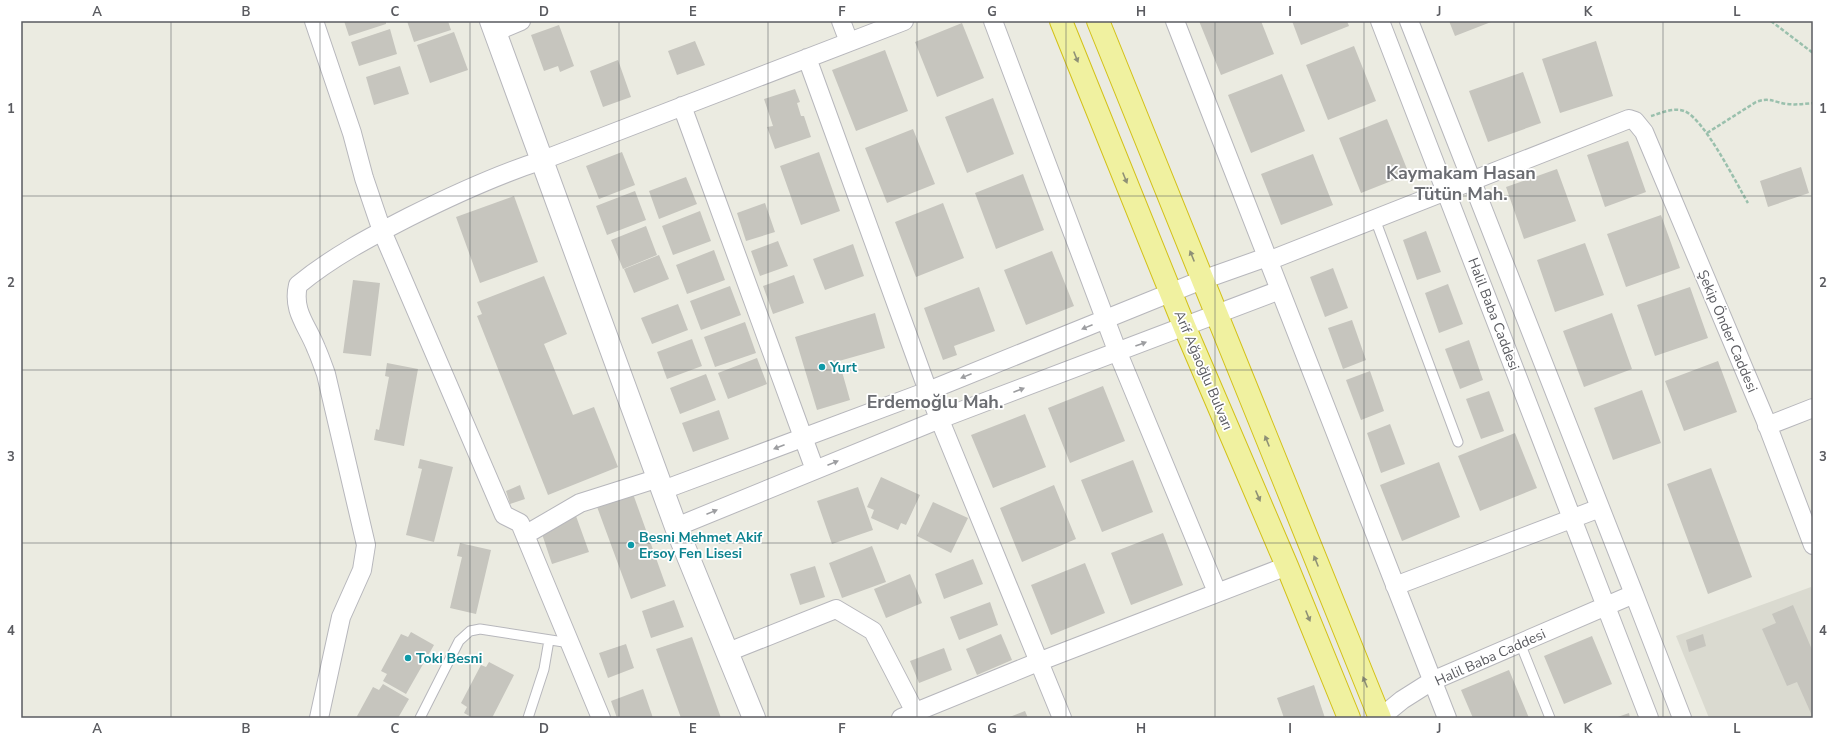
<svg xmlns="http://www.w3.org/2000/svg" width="1834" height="739" viewBox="0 0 1834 739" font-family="'Nunito Sans',sans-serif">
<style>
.education{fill:#dadad0}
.building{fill:#c6c5be}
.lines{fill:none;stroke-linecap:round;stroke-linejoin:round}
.service-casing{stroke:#b7b7bc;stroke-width:11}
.minor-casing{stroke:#b7b7bc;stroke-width:20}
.tertiary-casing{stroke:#b7b7bc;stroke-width:24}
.trunk-casing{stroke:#d3c119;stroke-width:24}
.path{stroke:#9ac0ad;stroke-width:2.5;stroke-dasharray:4 2;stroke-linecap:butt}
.service{stroke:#fff;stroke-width:9}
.minor{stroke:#fff;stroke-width:18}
.tertiary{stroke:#fff;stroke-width:22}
.trunk{stroke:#f0f1a0;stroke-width:22}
.oneway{fill:#8e9076}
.oneway2{fill:#9c9da0}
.grid{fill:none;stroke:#5a5b60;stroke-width:1;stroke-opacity:0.55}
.culture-dot{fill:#0f9aa8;stroke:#fff;stroke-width:1.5}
.labels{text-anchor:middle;stroke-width:3.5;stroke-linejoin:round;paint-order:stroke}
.street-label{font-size:14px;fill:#5a5b60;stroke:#fff}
.culture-label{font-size:14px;font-weight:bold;fill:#0d838f;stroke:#fff;text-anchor:start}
.district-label{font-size:18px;font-weight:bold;fill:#6b6d72;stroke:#fff}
.neatline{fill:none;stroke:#5a5b60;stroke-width:1.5}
.grid-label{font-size:13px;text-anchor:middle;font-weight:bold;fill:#5a5b60}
</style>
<rect width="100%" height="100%" fill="#ebebe1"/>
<path class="education" d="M1811,587L1813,593V718H1709L1676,636Z"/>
<path class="building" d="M344,21H386V24L349,36Z
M407,21H448L451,30L414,42Z
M1199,21H1261L1274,54L1221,75Z
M1292,21H1347L1349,26L1301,45Z
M1449,21H1491V22L1455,36Z
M962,23L984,78L937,97L915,42Z
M559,25L574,66L560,72L558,66L544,71L531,35Z
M390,29L397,54L359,66L351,42Z
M454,32L468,70L430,83L417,45Z
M695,41L705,65L677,75L668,51Z
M1596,41L1613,96L1560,113L1542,59Z
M1354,46L1376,101L1328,120L1306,65Z
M885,50L908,111L856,131L832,70Z
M618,60L631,97L603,107L590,71Z
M400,66L409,94L374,105L366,77Z
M1523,72L1541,123L1488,142L1469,91Z
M1282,74L1305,131L1251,153L1228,95Z
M795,89L800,102L797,103L801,116H804L811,137L775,149L767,127L773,126L764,99Z
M993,98L1014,154L967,173L945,117Z
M1387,119L1409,174L1361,193L1339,138Z
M913,129L935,184L887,203L865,148Z
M1628,141L1646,192L1605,207L1587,155Z
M622,152L635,185L599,199L586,166Z
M819,152L840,211L801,225L780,166Z
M1313,154L1333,205L1281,225L1261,174Z
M1801,167L1809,193L1768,207L1760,181Z
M1557,169L1576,221L1524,239L1506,187Z
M1023,174L1044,230L996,249L975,193Z
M686,177L697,204L659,219L649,191Z
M635,191L646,220L607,235L596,206Z
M514,196L538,262L480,283L456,217Z
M765,203L775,232L746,241L737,213Z
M943,203L964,258L916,277L895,222Z
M700,211L711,241L673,255L662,226Z
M1661,215L1680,268L1626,287L1607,234Z
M646,226L657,255L623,269L611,240Z
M1426,231L1441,272L1417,280L1403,240Z
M778,241L788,266L760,276L751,251Z
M1585,243L1604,295L1555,312L1537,260Z
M853,244L864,276L825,290L813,259Z
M714,250L725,280L687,294L676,265Z
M1052,251L1074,306L1026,325L1004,270Z
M659,255L669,279L634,293L624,269Z
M1333,268L1348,308L1325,317L1310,277Z
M794,275L804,303L773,314L763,286Z
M544,276L567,334L544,344L573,415L594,407L618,467L548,495L477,316L482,314L477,302Z
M353,280L380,283L371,356L343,353Z
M1448,284L1463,324L1439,333L1425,293Z
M730,286L741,315L701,330L690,301Z
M979,287L995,331L954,346L957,355L943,360L924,308Z
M1690,287L1708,338L1655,356L1637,305Z
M678,304L688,330L652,344L641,318Z
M875,313L885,348L839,361L850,400L817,410L795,337Z
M1612,313L1632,369L1584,387L1563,331Z
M1352,320L1366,360L1343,369L1328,328Z
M745,322L756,353L715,367L704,337Z
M692,339L702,366L667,379L657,352Z
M1469,340L1483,380L1460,389L1445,349Z
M757,358L767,384L728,399L718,373Z
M1718,361L1737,412L1684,431L1665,381Z
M387,363L418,369L404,446L374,440L376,429L379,430L389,377L385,376Z
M1370,371L1384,411L1361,420L1346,380Z
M706,374L716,400L680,414L670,388Z
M1103,386L1125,441L1070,463L1048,408Z
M1642,390L1661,443L1613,460L1594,408Z
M1489,391L1504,431L1481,439L1466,399Z
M719,410L729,439L693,452L682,423Z
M1025,414L1046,467L993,488L971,435Z
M1390,424L1405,464L1381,473L1367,433Z
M1515,433L1537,488L1480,511L1458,456Z
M420,459L453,467L434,542L406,535L422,469L418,468Z
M1133,460L1153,512L1102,532L1081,480Z
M1439,462L1460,517L1402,541L1380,485Z
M1711,468L1752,577L1708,594L1667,484Z
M881,477L920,495L906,525L901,523L898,530L871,518L874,510L867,507Z
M520,485L525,499L510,504L506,491Z
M1054,485L1076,539L1022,562L1000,508Z
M858,487L873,530L832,544L817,501Z
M632,491L666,586L631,599L596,504Z
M933,502L968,518L951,553L917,536Z
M576,516L589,552L552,564L540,528Z
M1163,533L1183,585L1131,605L1111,553Z
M460,543L491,550L476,614L450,608L462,557L457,556Z
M872,546L886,582L842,598L829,563Z
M973,559L983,584L944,599L935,574Z
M1085,563L1105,613L1051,635L1031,585Z
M815,566L825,597L800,605L790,574Z
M910,574L922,603L886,618L874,589Z
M674,600L684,627L651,638L642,611Z
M990,602L998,625L959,640L950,617Z
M1793,605L1813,652V718L1797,682L1787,686L1762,629L1776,623L1772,614Z
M411,632L434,645L406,694L383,681L387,674L381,671L401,634L408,637Z
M1001,634L1012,660L977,675L966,649Z
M1703,634L1706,646L1689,652L1686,640Z
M1592,636L1612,684L1564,704L1544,656Z
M692,637L721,718H681L656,649Z
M626,644L634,668L608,678L599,653Z
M944,648L952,670L919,683L910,661Z
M489,662L514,675L492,718H473L464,713L467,707L461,703L481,665L486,667Z
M1509,670L1529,718H1473L1461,690Z
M383,684L409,699L398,718H356L373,687L379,690Z
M1314,685L1325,718H1284L1277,698Z
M643,689L653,718H617L611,701Z
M1025,711L1028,718H1007Z
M1629,713L1630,718H1615Z"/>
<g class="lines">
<defs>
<path id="service" d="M1375,219L1458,442
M1520,643L1550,718
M420,718L459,641L470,631L480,629L570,643
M528,718L544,669L549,640"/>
<path id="minor" d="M314,21L352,133L364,178L382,231L504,515L520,523L601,718
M841,21L849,42
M993,21L1118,353L1217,592
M1175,21L1447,718
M1380,21L1649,718
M1409,21L1634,594
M495,32L521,21
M807,58L928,391L1062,718
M682,106L815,470
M1268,261L1629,119L1635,121L1644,132L1765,419L1813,545
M1767,426L1813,408
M663,490L928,391L1202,280L1267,257
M676,527L940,419L1280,290
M525,535L580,503L659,478
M1395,586L1600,508
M728,652L836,609L873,631L915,712
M319,718L341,617L362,570L366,545L326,374C323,366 320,357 316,348C307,325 292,311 298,285C332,257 370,237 409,217C453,195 496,175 543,160L904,21
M901,718L1038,662L1287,566
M1380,718L1402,700L1432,681L1634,594L1682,718"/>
<path id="tertiary" d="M491,21L676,527L754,718"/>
<path id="trunk" d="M1061,21L1185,328L1287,566L1349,718
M1098,21L1380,718"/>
</defs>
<use href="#service" class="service-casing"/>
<use href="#minor" class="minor-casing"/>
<use href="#tertiary" class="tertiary-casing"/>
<use href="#trunk" class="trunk-casing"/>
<path class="path" d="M1771,21L1813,53
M1651,116C1661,113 1674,107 1684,111C1704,118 1736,183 1748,203
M1707,133L1756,102C1770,97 1773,102 1787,104C1796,105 1804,104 1813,103"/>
<use href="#service" class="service"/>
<use href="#minor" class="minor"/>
<use href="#tertiary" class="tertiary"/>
<use href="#trunk" class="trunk"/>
</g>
<defs><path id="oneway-solid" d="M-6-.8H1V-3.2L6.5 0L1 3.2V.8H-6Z"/></defs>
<g class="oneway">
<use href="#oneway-solid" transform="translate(1076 57) rotate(68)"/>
<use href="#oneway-solid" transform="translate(1125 178) rotate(68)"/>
<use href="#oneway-solid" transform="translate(1192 256) rotate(-112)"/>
<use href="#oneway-solid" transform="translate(1267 441) rotate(-112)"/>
<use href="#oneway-solid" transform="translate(1258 496) rotate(67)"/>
<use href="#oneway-solid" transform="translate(1316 561) rotate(-112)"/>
<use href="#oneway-solid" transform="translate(1308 616) rotate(68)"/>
<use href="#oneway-solid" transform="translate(1365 682) rotate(-112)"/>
</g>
<g class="oneway2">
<use href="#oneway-solid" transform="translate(1087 327) rotate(158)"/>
<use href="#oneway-solid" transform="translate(1141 344) rotate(-20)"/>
<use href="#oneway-solid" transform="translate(966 376) rotate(158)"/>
<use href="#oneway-solid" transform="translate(1019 390) rotate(-21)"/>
<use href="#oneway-solid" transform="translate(779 447) rotate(159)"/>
<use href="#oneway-solid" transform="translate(833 463) rotate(-22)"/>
<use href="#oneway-solid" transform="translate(712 512) rotate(-22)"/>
</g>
<path class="grid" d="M171,21V718M320,21V718M470,21V718M619,21V718M768,21V718M917,21V718M1066,21V718M1215,21V718M1364,21V718M1514,21V718M1663,21V718M21,196H1813M21,370H1813M21,543H1813"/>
<g class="culture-dot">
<circle cx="822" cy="367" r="4"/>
<circle cx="631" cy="545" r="4"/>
<circle cx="408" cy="658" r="4"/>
</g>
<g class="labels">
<g class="street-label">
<text transform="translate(1494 314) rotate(69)" y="5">Halil Baba Caddesi</text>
<text transform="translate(1728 331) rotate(67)" y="5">Şekip Önder Caddesi</text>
<text transform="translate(1204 370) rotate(67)" y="5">Arif Ağaoğlu Bulvarı</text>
<text transform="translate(1490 657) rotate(-24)" y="5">Halil Baba Caddesi</text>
</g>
<g class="culture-label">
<text x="830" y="372">Yurt</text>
<text x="639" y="542">Besni Mehmet Akif<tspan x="639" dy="16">Ersoy Fen Lisesi</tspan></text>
<text x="416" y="663">Toki Besni</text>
</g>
<g class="district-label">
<text x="1461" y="179">Kaymakam Hasan<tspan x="1461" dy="21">Tütün Mah.</tspan></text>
<text x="935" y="408">Erdemoğlu Mah.</text>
</g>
</g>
<rect width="1834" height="739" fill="none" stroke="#ffffff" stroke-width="44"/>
<rect x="22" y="22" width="1790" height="695" class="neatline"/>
<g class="grid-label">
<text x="97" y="16">A</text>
<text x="246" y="16">B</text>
<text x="395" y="16">C</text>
<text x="544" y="16">D</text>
<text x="693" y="16">E</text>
<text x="842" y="16">F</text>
<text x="992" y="16">G</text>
<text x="1141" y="16">H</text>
<text x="1290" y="16">I</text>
<text x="1439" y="16">J</text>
<text x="1588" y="16">K</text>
<text x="1737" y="16">L</text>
<text x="11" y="113">1</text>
<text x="1823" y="113">1</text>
<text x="11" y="287">2</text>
<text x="1823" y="287">2</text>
<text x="11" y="461">3</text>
<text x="1823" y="461">3</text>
<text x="11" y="635">4</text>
<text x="1823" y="635">4</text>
<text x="97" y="733">A</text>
<text x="246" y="733">B</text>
<text x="395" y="733">C</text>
<text x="544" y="733">D</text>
<text x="693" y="733">E</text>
<text x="842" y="733">F</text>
<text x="992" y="733">G</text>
<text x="1141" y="733">H</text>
<text x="1290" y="733">I</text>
<text x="1439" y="733">J</text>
<text x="1588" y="733">K</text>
<text x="1737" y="733">L</text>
</g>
</svg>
